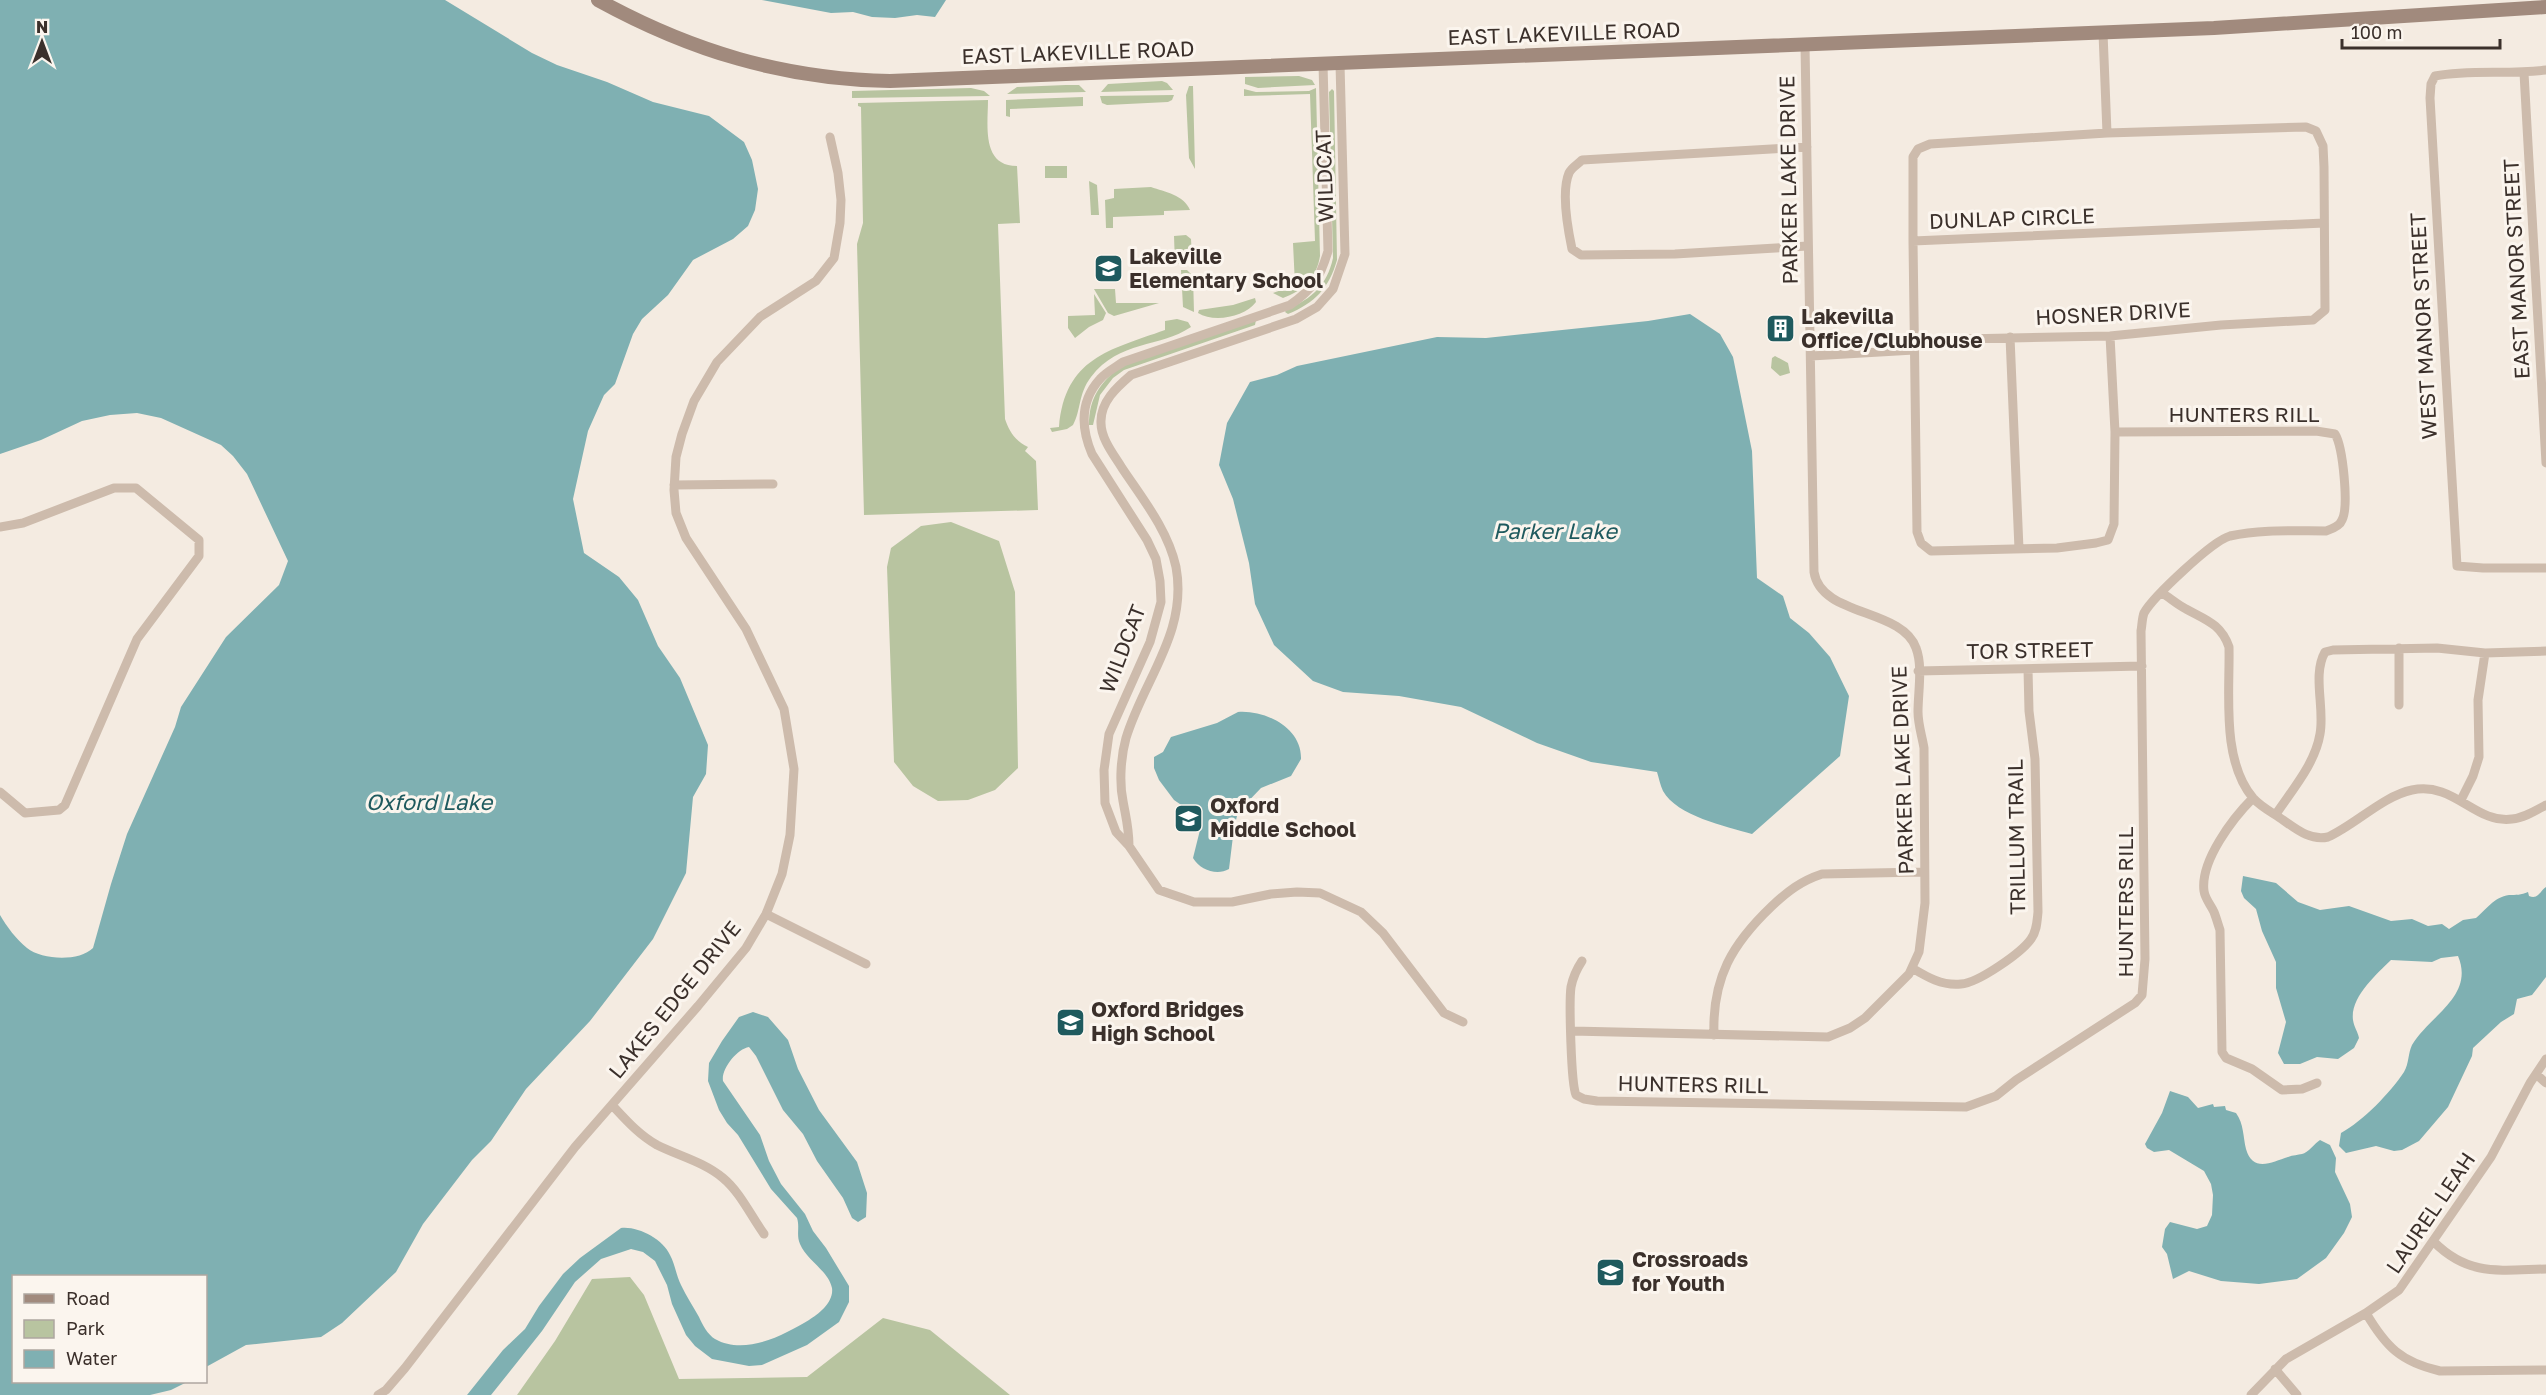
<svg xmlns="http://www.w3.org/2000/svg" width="2546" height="1395" viewBox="0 0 2546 1395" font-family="'Golos Text',sans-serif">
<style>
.green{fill:#b8c4a0}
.water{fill:#7fb0b2}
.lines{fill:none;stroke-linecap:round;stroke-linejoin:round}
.street{stroke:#cdbbac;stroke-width:9}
.secondary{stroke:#a18a7d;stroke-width:14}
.labels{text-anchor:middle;stroke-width:6;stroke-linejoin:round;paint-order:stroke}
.street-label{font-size:21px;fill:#3b302b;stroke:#fbf5ee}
.poi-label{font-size:21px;font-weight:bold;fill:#3b302b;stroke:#fbf5ee;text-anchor:start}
.water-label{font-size:22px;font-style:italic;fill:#1f5a5e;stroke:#fbf5ee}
</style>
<rect width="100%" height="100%" fill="#f4ebe1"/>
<path class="green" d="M1299,76L1312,80L1315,85L1258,88L1245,84V77Z
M1162,81L1167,83L1173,90L1101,92L1108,84Z
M1066,85H1079L1086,92L1007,94L1017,87Z
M1189,86H1193L1195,169L1189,158L1186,95Z
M971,88L984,91L990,96L852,98V91Z
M1316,88L1320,256C1317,277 1303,291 1283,298L1273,293L1295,285L1293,243L1315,241L1310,94L1244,96V89L1256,92L1309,91Z
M1332,89L1334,91L1337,260C1329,288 1315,303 1288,314L1285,312L1287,309C1312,299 1327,285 1333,258L1329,92Z
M1174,95L1172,100L1168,102L1107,105L1102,103L1100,96Z
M1083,97V106L1010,109V117L1006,116V100Z
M988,100C988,125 981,166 1017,166L1020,223L998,224L1005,419C1009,431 1016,442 1028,447L1025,451L1036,461L1038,510L864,515L857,244L863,223L861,107L858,106V103Z
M1045,166H1067V178H1045Z
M1089,181L1097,185L1099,215H1091Z
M1151,187C1165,192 1184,195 1190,210L1164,211V215L1113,217V228H1106L1105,200L1114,198V189Z
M1186,235L1191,239L1192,258L1187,264H1175L1174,236Z
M1181,270H1187L1193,276L1194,312L1183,307Z
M1094,289H1115L1116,303H1159L1114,316L1108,313Z
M1094,294L1106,313L1103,320L1089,327L1075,338L1068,328V316L1095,315Z
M1255,298L1256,302C1245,317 1214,323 1198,313L1199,310L1233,305Z
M1177,319L1188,322L1191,327C1160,348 1119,340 1091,377C1078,394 1081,411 1073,425L1067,429L1052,432L1050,428L1059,427C1065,358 1109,350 1165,330V321Z
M1256,320L1255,325L1124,370L1113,378L1100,395L1093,425H1089C1089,398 1100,383 1121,366Z
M1775,356L1788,363L1790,373L1780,376L1771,368L1772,358Z
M951,522L999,541L1015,592L1018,768L995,790L968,800L938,801L913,786L894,762L887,567L891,548L921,526Z
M630,1277L644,1295L679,1379L807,1377L883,1318L930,1330L1010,1395H517L555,1341L592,1279Z"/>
<path class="water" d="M0,0H445L532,53L557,65L607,82L653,102L709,116L744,142L752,160L758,189L755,210L748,226L733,239L693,260L668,295L642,319L633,334L615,384L604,395L588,431L573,499L584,553L619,577L638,600L658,646L680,678L708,745L706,774L693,797L686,873L653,939L590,1021L526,1089L491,1141L472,1160L423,1224L396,1272L342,1323L321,1337L246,1345L206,1367V1276H14V1382H187L171,1390L150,1395H0V915C7,927 16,939 27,948C42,960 79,962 93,948L111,884L127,834L175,727L181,707L226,637L279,585L288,561L247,474L233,456L221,445L161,418L137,413L110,415L82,421L41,440L0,454Z
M762,0H946L935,17L917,15L895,18L872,17L853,12L831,13Z
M1690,314L1720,334L1733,357L1752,451L1757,578L1783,596L1790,618L1809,633L1830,657L1849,696L1840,756L1752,834C1725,826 1677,816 1663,791C1660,785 1659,778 1657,772L1591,762L1537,743L1461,707L1399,696L1343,692L1313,681L1274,645L1255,604L1249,563L1233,499L1219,465L1227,423L1250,382L1277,375L1297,366L1437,337L1486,338L1648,321Z
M1238,712C1266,710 1302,728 1301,759L1291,776L1261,788L1238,812L1234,828L1229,869C1217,876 1200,870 1193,858L1200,830L1198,824L1193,813L1174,800L1159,780L1154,768V757L1163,752L1171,737L1217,723Z
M2243,876L2276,883L2298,902L2320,910L2349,906L2391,921L2412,919L2428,926L2442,924L2449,929L2463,920L2476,918C2486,910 2494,897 2509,895C2516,895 2521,895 2528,892L2529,896C2538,900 2540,891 2546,887V977L2532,995L2517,999L2514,1014L2501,1022L2473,1048L2472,1056L2448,1107L2419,1141L2402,1150L2394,1151L2376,1146L2346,1153L2339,1146L2341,1133C2363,1121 2390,1093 2404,1072C2409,1064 2408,1053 2412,1045C2429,1016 2475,996 2458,956L2441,958L2432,962L2391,960C2377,974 2350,997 2353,1020C2354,1027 2358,1032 2359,1038L2354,1048L2338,1059L2317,1057L2300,1064H2284L2278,1053L2286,1022L2276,988V962L2262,931L2256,909L2244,898L2241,891Z
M753,1012L768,1017L788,1040L798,1069L819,1110L857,1162L867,1193L866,1217L858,1222L852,1218L843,1198L817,1161L803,1134L783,1110L756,1056L749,1047C737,1049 721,1069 723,1081L760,1135L769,1161L781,1184L805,1214L813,1231L826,1248L849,1286V1302L839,1322L807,1345L762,1365L749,1366L712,1359L695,1346L686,1335L672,1304L667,1285L655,1261L643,1252L631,1249L601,1259L575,1282L542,1331L491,1395H467L503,1350L525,1329L539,1306L563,1274L580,1258L621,1228C638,1226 663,1239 670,1255C675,1264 676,1275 681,1285C686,1296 693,1306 699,1317C702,1324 708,1335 715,1339C745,1356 784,1335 809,1320C819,1314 834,1302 832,1288C828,1270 807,1261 800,1244C796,1235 800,1227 797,1218L771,1189L738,1135L727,1123L719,1110L708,1081L709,1063L722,1041L739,1017Z
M2170,1091L2188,1097L2198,1108L2213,1104L2214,1107L2225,1106L2226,1110L2236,1113C2244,1124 2243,1137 2246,1149C2253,1173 2272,1162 2288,1157C2293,1155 2298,1155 2302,1154C2308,1153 2315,1143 2320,1140L2330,1145L2336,1158L2335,1172L2350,1204L2352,1217L2344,1233L2326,1258L2297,1279L2259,1284L2221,1281L2189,1271L2173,1279L2167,1254L2162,1247L2165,1229L2170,1222L2197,1229L2207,1226L2212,1215L2213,1195L2211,1184L2204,1171L2169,1150L2154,1152L2147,1148L2145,1144L2162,1113Z"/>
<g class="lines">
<path class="street" d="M2103,33L2107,133
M1323,64L1328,251C1320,278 1313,289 1290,305L1123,362C1116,367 1106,372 1100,379C1080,401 1081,428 1092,454L1147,540L1156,559L1160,581L1161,602L1150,642L1109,734L1104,770L1105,803L1116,832L1129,846L1159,890L1194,902H1232L1271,894L1297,892L1320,893L1361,912L1383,933L1444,1013L1463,1022
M2546,70C2509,75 2471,69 2435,76L2431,84L2430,98L2457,566L2483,568H2546
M2524,73L2546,463
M1807,147L1582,160C1578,164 1571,168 1569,173C1561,192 1568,230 1572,249L1581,255L1675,254L1808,246
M1913,241L1917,532L1921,543L1931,551L2057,548L2096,543L2108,540L2114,524L2115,432L2110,336
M2010,337L2019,549
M1914,340L2110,336L2221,325L2313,320L2325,310L2324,167L2323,146L2316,131L2306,127L2107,133L1930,144L1918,149L1913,157V241L2324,223
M1811,356L1914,350
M674,485L773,484
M0,527L23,523L114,488H136L199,540V556L137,639L65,805L59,810L25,813L0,792
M2162,593C2170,598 2178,605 2186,609C2206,620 2221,624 2229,647C2230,693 2221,760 2253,798C2261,807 2273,813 2283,820C2296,829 2310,841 2328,837C2355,825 2383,796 2412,790C2454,781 2475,824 2512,819C2524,818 2535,811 2546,805
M2399,648V705
M1918,671L2142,666
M2253,798C2233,818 2200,861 2204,891C2205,899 2211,905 2214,912C2216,917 2218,924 2220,930L2222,1052L2226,1058L2252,1069L2282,1090L2302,1089L2317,1083
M2461,800L2473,776L2479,757L2478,700L2485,653
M2276,814C2292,790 2315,764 2320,734C2325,708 2312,675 2325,652L2333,650L2437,648L2485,653L2546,651
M1129,846C1129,828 1126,818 1123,801C1119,782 1121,756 1126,738C1144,679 1188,632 1176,567C1168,530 1142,498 1122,468C1114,455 1101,439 1101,423C1100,402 1117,387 1131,375L1296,319L1317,307L1333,289L1345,254L1340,64
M766,914L866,964
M1582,961C1576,970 1573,977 1571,987C1569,1001 1571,1084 1576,1095L1584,1099L1597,1101L1966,1107L1996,1096L2016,1080L2135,1003L2142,995L2145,959L2141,631C2142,626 2142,618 2144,613C2153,597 2212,541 2230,536C2260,529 2295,531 2326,531C2332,529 2340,526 2342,520C2349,507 2343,447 2335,434L2316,431L2115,432
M1912,968C1927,977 1942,986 1961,984C1978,983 2021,953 2031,939C2037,931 2037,921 2038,912L2035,759L2029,711L2028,669
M1572,1031L1828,1037L1850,1028L1865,1018L1909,974L1919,952L1925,903L1924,748C1922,736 1918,724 1918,712C1918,692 1923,666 1916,648C1902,608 1821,617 1814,572L1805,45
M1714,1035C1712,978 1732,944 1772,906C1788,891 1801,881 1822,874L1923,872
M2536,1074L2546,1083
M612,1105C626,1120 639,1135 657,1145C679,1156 704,1162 723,1178C740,1192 751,1216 764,1234
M2434,1242C2469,1277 2501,1270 2546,1269
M2366,1313C2386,1347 2401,1362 2440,1371L2546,1370
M2275,1369L2297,1395
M378,1395L386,1390L405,1368L575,1147L698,1006L746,948L766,914L782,874L790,835L794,769L784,709L746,629L686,538L676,513L674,490L676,457L682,434L694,401L717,362L760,317L816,281L834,258L840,223L841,200L838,173L830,137
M2251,1395L2286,1359L2366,1313L2399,1290L2491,1157L2530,1083L2546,1059"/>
<path class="secondary" d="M598,0C691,51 783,79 890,81L2214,28L2546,7"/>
</g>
<defs>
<symbol id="school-square" viewBox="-11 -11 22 22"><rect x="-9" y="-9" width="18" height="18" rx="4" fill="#1f5a5e" stroke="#fbf5ee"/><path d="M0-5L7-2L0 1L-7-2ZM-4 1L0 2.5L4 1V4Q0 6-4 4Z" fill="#fff"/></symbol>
<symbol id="building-square" viewBox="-11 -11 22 22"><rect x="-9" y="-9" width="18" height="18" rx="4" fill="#1f5a5e" stroke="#fbf5ee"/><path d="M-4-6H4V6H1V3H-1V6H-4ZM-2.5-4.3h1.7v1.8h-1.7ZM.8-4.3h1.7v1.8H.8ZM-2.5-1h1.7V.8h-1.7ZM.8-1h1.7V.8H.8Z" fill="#fff"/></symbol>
</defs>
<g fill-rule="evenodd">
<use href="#school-square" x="1092" y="252" width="33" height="33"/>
<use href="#building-square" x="1764" y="312" width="33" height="33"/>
<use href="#school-square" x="1172" y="802" width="33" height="33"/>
<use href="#school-square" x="1054" y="1006" width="33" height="33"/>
<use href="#school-square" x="1594" y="1256" width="33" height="33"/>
</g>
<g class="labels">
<g class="street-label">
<text transform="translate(1564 34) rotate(-2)" y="7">EAST LAKEVILLE ROAD</text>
<text transform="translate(1078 53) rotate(-2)" y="7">EAST LAKEVILLE ROAD</text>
<text transform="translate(1325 176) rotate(-92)" y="7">WILDCAT</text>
<text transform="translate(1789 180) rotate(-91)" y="7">PARKER LAKE DRIVE</text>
<text transform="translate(2012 219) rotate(-2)" y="7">DUNLAP CIRCLE</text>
<text transform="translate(2517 269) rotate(-93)" y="7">EAST MANOR STREET</text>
<text transform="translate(2113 314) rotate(-3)" y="7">HOSNER DRIVE</text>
<text transform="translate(2424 326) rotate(-93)" y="7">WEST MANOR STREET</text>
<text x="2244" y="422">HUNTERS RILL</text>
<text transform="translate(1123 649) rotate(-69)" y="7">WILDCAT</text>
<text transform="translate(2030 651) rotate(-1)" y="7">TOR STREET</text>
<text transform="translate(1903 770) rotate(-92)" y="7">PARKER LAKE DRIVE</text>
<text transform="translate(2017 837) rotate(-91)" y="7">TRILLUM TRAIL</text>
<text transform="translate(2126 902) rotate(-90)" y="7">HUNTERS RILL</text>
<text transform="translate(675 1000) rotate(-51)" y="7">LAKES EDGE DRIVE</text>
<text transform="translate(1693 1085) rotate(1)" y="7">HUNTERS RILL</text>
<text transform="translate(2431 1213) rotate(-56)" y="7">LAUREL LEAH</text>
</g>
<g class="poi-label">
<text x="1129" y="264">Lakeville<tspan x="1129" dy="24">Elementary School</tspan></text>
<text x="1801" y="324">Lakevilla<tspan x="1801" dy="24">Office/Clubhouse</tspan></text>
<text x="1210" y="813">Oxford<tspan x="1210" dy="24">Middle School</tspan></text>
<text x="1091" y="1017">Oxford Bridges<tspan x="1091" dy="24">High School</tspan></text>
<text x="1632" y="1267">Crossroads<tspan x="1632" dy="24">for Youth</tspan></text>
</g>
<g class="water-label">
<text x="1555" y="539">Parker Lake</text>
<text x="429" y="810">Oxford Lake</text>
</g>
</g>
<rect x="12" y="1275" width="195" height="108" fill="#fbf5ee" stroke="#aea6a0" stroke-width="1.5"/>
<rect x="24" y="1294" width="30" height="9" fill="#a18a7d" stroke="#aea6a0" stroke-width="1.5"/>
<text x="66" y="1305" font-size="18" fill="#3b302b">Road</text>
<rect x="24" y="1320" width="30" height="18" fill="#b8c4a0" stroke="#aea6a0" stroke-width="1.5"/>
<text x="66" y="1335" font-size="18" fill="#3b302b">Park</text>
<rect x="24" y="1350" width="30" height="18" fill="#7fb0b2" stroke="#aea6a0" stroke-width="1.5"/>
<text x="66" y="1365" font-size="18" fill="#3b302b">Water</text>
<g transform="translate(42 42)" stroke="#fbf5ee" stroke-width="4.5" paint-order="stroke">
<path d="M0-4.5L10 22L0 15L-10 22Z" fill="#3b302b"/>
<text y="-9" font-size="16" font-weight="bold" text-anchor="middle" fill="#3b302b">N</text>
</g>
<path d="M2342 39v9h158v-9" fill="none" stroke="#3b302b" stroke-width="3"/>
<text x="2351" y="39" font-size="18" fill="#3b302b" stroke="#fbf5ee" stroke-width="4.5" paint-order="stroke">100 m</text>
</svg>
